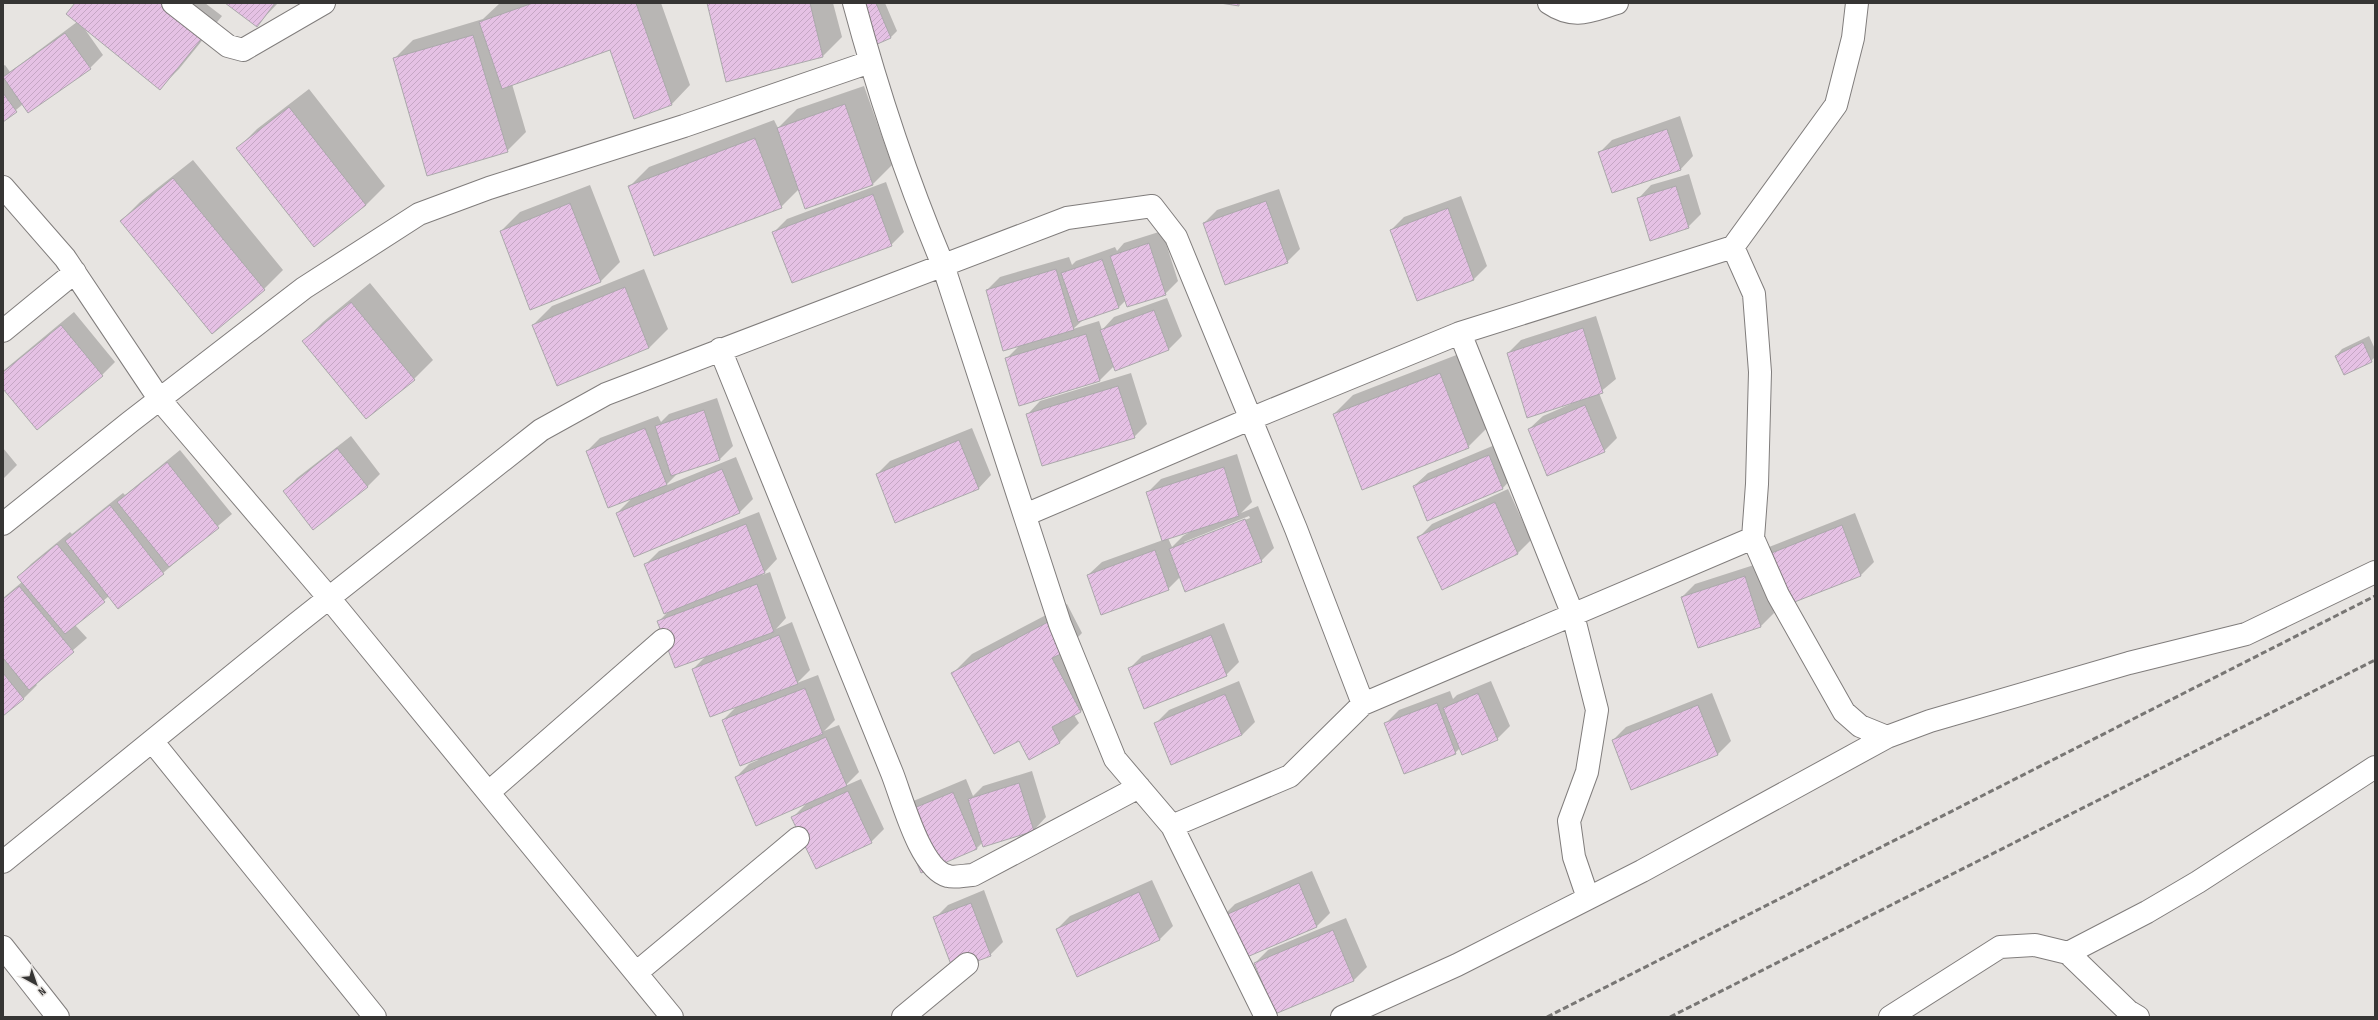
<svg xmlns="http://www.w3.org/2000/svg" width="2378" height="1020" viewBox="0 0 2378 1020" font-family="'Sofia Sans Condensed',sans-serif">
<style>
.shadow{fill:#0003;fill-rule:evenodd}
.building{fill:url(#building-hatch);stroke:#aba9ab}
.lines{fill:none;stroke-linecap:round;stroke-linejoin:round}
.minor-casing{stroke:#807d7c;stroke-width:24}
.minor{stroke:#fff;stroke-width:22}
.rail{stroke:#787674;stroke-width:3;stroke-dasharray:6 3;stroke-linecap:butt}
</style>
<defs>
<pattern id="building-hatch" width="6" height="6" patternUnits="userSpaceOnUse"><rect width="6" height="6" fill="#e5c1e4"/><path d="M-1 1l2-2M0 6l6-6M5 7l2-2" fill="none" stroke="#c5a6c4"/></pattern>
</defs>
<rect width="100%" height="100%" fill="#e7e4e1"/>
<path class="shadow" d="M76,3H205L222,16L179,69L160,88L84,28L103,55L90,68L23,104L3,121V66L5,65L10,72L77,22Z
M227,3H278L257,25Z
M500,3H661L690,85L671,105L611,49L512,84L526,132L507,151L394,59L413,40L483,19Z
M708,3H833L842,37L823,56Z
M851,3H885L897,31L890,38Z
M864,86L892,165L873,184L799,189L781,207L630,186L649,167L774,120L778,128L797,109Z
M309,89L385,186L366,205L314,245L238,148L257,129Z
M1680,116L1693,156L1680,170L1599,153L1612,140Z
M193,160L283,270L264,289L121,221L140,202Z
M1689,174L1701,214L1688,227L1638,199L1651,185Z
M886,182L904,232L891,245L774,232L787,219Z
M590,185L620,262L601,281L501,231L520,212Z
M1279,189L1300,249L1287,262L1204,223L1217,210Z
M1461,196L1487,266L1474,279L1417,300L1391,230L1404,217Z
M1162,231L1178,281L1165,294L1126,300L1119,307L1083,320L1073,329L1099,321L1102,330L1114,317L1167,298L1182,336L1169,349L1114,366L1100,380L1006,359L1020,345L987,290L1000,277L1069,257L1072,265L1076,261L1115,247L1117,251L1124,243Z
M644,269L668,329L649,348L533,325L552,306Z
M370,283L433,360L414,379L304,341L323,322Z
M74,312L115,362L102,375L3,387V371Z
M1596,316L1616,379L1599,393L1617,438L1604,451L1529,429L1543,416L1573,403L1508,353L1521,340Z
M2369,336L2375,349V357L2371,361L2336,356L2342,349Z
M1459,354L1487,428L1468,447L1334,414L1353,395Z
M1131,373L1147,424L1134,437L1027,415L1040,401Z
M717,398L733,446L720,459L678,473L665,486L736,457L753,499L740,512L635,556L617,513L633,497L587,451L600,438L658,416L661,422L669,414Z
M972,428L991,475L978,489L877,474L890,461Z
M351,436L380,474L367,487L284,491L297,478Z
M1502,442L1515,475L1502,489L1414,486L1428,473Z
M3,448L17,465L3,479Z
M180,450L232,514L163,573L109,596L75,625L87,638L35,683L37,685L24,698L3,715V598L22,582L18,577L31,564L70,532L72,534L123,493L125,495Z
M1237,454L1252,502L1241,513L1258,506L1274,548L1261,561L1180,577L1168,589L1088,575L1102,562L1163,540L1148,492L1161,479ZM1249,516L1250,518L1184,544V542ZM1195,529L1183,536L1172,547L1168,538Z
M1508,489L1531,540L1518,553L1442,588L1419,537L1432,524Z
M759,512L777,559L762,575L770,572L786,618L776,629L792,622L810,670L797,683L818,675L835,720L824,731L839,725L859,772L845,786L861,779L884,829L871,842L793,817L808,802L736,777L749,764L758,760L723,720L737,706L693,669L706,656L659,621L669,611L646,564L659,551Z
M1855,513L1874,562L1861,575L1773,609L1774,613L1761,626L1698,646L1682,597L1695,584L1757,564L1769,547Z
M1067,604L1082,633L1073,642L1099,693L1080,712L1074,715L1079,723L1060,742L1019,739L953,673L972,654Z
M1224,623L1239,662L1226,675L1129,669L1142,656Z
M1239,681L1255,722L1242,735L1156,723L1169,710Z
M1491,681L1510,726L1497,739L1460,748L1455,753L1386,723L1399,710L1450,691L1453,699L1457,695Z
M1712,693L1731,741L1718,754L1613,740L1626,727Z
M1032,771L1046,817L1033,831L983,842L976,849L898,815L911,802L966,779L973,796L983,786Z
M1312,871L1330,913L1317,926L1240,959L1222,917L1235,904Z
M1152,880L1173,926L1160,939L1057,929L1070,916Z
M984,890L1003,942L990,955L935,918L948,905Z
M1346,918L1367,967L1354,980L1255,963L1268,950Z"/>
<path class="building" d="M75,3H163L204,36L160,90L66,14Z
M225,3H275L257,27Z
M533,3H636L672,105L634,119L610,50L502,89L479,22Z
M707,3H810L823,57L726,82Z
M853,3H876L891,38L866,49Z
M1220,3H1239V6Z
M65,33L91,69L28,113L3,77Z
M473,35L508,152L427,176L393,58Z
M3,93L17,112L3,122Z
M845,104L873,185L805,209L777,128Z
M289,107L366,205L314,247L236,148Z
M1667,129L1681,170L1612,193L1598,152Z
M755,138L782,208L654,256L628,186Z
M173,178L265,290L212,334L120,221Z
M1676,186L1689,228L1650,241L1637,198Z
M873,194L892,246L792,283L772,232Z
M1266,201L1288,263L1225,285L1203,223Z
M570,203L601,282L530,310L500,231Z
M1448,208L1474,280L1417,301L1390,230Z
M1149,243L1166,295L1127,307L1110,256Z
M1102,259L1119,308L1078,322L1061,273Z
M1056,269L1074,330L1003,351L986,290Z
M625,287L649,348L557,386L532,325Z
M351,302L415,380L366,419L302,341Z
M1154,310L1169,350L1115,371L1100,330Z
M61,325L103,376L37,430L3,389V372Z
M1583,328L1603,393L1527,418L1507,353Z
M1086,334L1100,381L1019,406L1005,358Z
M2363,342L2372,362L2344,375L2335,356Z
M1440,373L1469,448L1362,490L1333,414Z
M1118,386L1135,438L1042,466L1026,414Z
M1585,405L1605,452L1547,476L1528,429Z
M704,410L720,460L671,476L655,426Z
M645,428L667,485L608,508L586,451Z
M959,440L979,489L895,523L876,474Z
M337,448L368,487L313,530L283,491Z
M1489,455L1503,489L1427,521L1413,486Z
M167,462L219,528L169,567L117,502Z
M1224,467L1239,516L1162,541L1146,492Z
M722,469L740,513L634,557L616,513Z
M1495,502L1518,554L1442,590L1417,537Z
M110,505L164,574L118,609L65,541Z
M1245,519L1262,562L1185,592L1169,549Z
M746,524L765,573L664,614L644,564Z
M1842,525L1861,576L1774,610L1754,560Z
M57,544L105,602L65,634L17,577Z
M1155,550L1169,590L1101,615L1087,575Z
M1745,576L1761,627L1698,648L1681,597Z
M757,584L774,632L675,668L657,621Z
M19,586L74,652L29,690L3,658V599Z
M1048,622L1063,653L1052,658L1081,712L1052,727L1060,743L1029,760L1019,741L994,754L951,673Z
M779,635L798,684L710,717L692,669Z
M1211,635L1227,676L1144,709L1128,668Z
M3,673L24,699L3,716Z
M805,688L823,734L740,766L722,720Z
M1478,693L1498,740L1462,755L1443,708Z
M1225,694L1242,735L1171,765L1154,723Z
M1437,703L1456,754L1404,774L1384,723Z
M1698,705L1718,755L1631,790L1612,740Z
M826,737L847,786L756,826L735,777Z
M1019,783L1034,831L983,847L968,799Z
M848,791L872,843L816,869L791,817Z
M953,792L977,849L921,873L897,815Z
M1299,883L1317,927L1240,960L1221,917Z
M1139,892L1160,940L1077,977L1056,929Z
M971,903L991,956L953,970L933,917Z
M1333,930L1354,981L1275,1014L1254,963Z"/>
<g class="lines">
<defs>
<path id="minor" d="M173,3L228,46L243,50L324,3
M1549,3C1574,20 1590,11 1617,3
M1857,3L1853,38L1836,105L1733,247L1754,294L1760,372L1757,484L1753,538L1778,595L1844,712L1860,726L1887,737L1930,721L2129,663L2246,634L2375,572
M3,187L65,258L160,400L329,598L672,1017
M3,331L75,272
M1460,333L1573,615L1597,710L1587,772L1569,821L1574,857L1588,898
M720,349L892,773C902,798 920,869 948,876C955,878 966,875 973,875L1139,787
M1025,515L1250,419L1460,333L1733,247
M3,524L130,422L304,288L419,214L489,188L684,126L870,62
M1363,704L1753,538
M152,741L375,1017
M489,792L663,640
M1172,826L1266,1017
M3,862L296,624L541,430L606,394L1067,218L1152,206L1176,237L1296,529L1363,704L1290,776L1172,826L1115,759L1060,624L943,265C907,180 878,92 854,3
M3,947L58,1017
M2068,953L2147,912L2198,882L2375,767
M636,973L798,838
M903,1017L967,964
M1342,1017L1457,965L1642,871L1887,737
M1890,1017L2000,947L2035,945L2068,953L2128,1011L2138,1017"/>
</defs>
<use href="#minor" class="minor-casing"/>
<use href="#minor" class="minor"/>
<path class="rail" d="M1547,1017L2375,596
M1670,1017L2375,660"/>
</g>
<rect width="2378" height="1020" fill="none" stroke="#363534" stroke-width="8"/>
<g transform="translate(36 984) rotate(140)" stroke="#e7e4e1" stroke-width="3" paint-order="stroke">
<path d="M0-3L7 15L0 10L-7 15Z" fill="#363534"/>
<text y="-6" font-size="11" font-weight="bold" text-anchor="middle" fill="#363534">N</text>
</g>
</svg>
